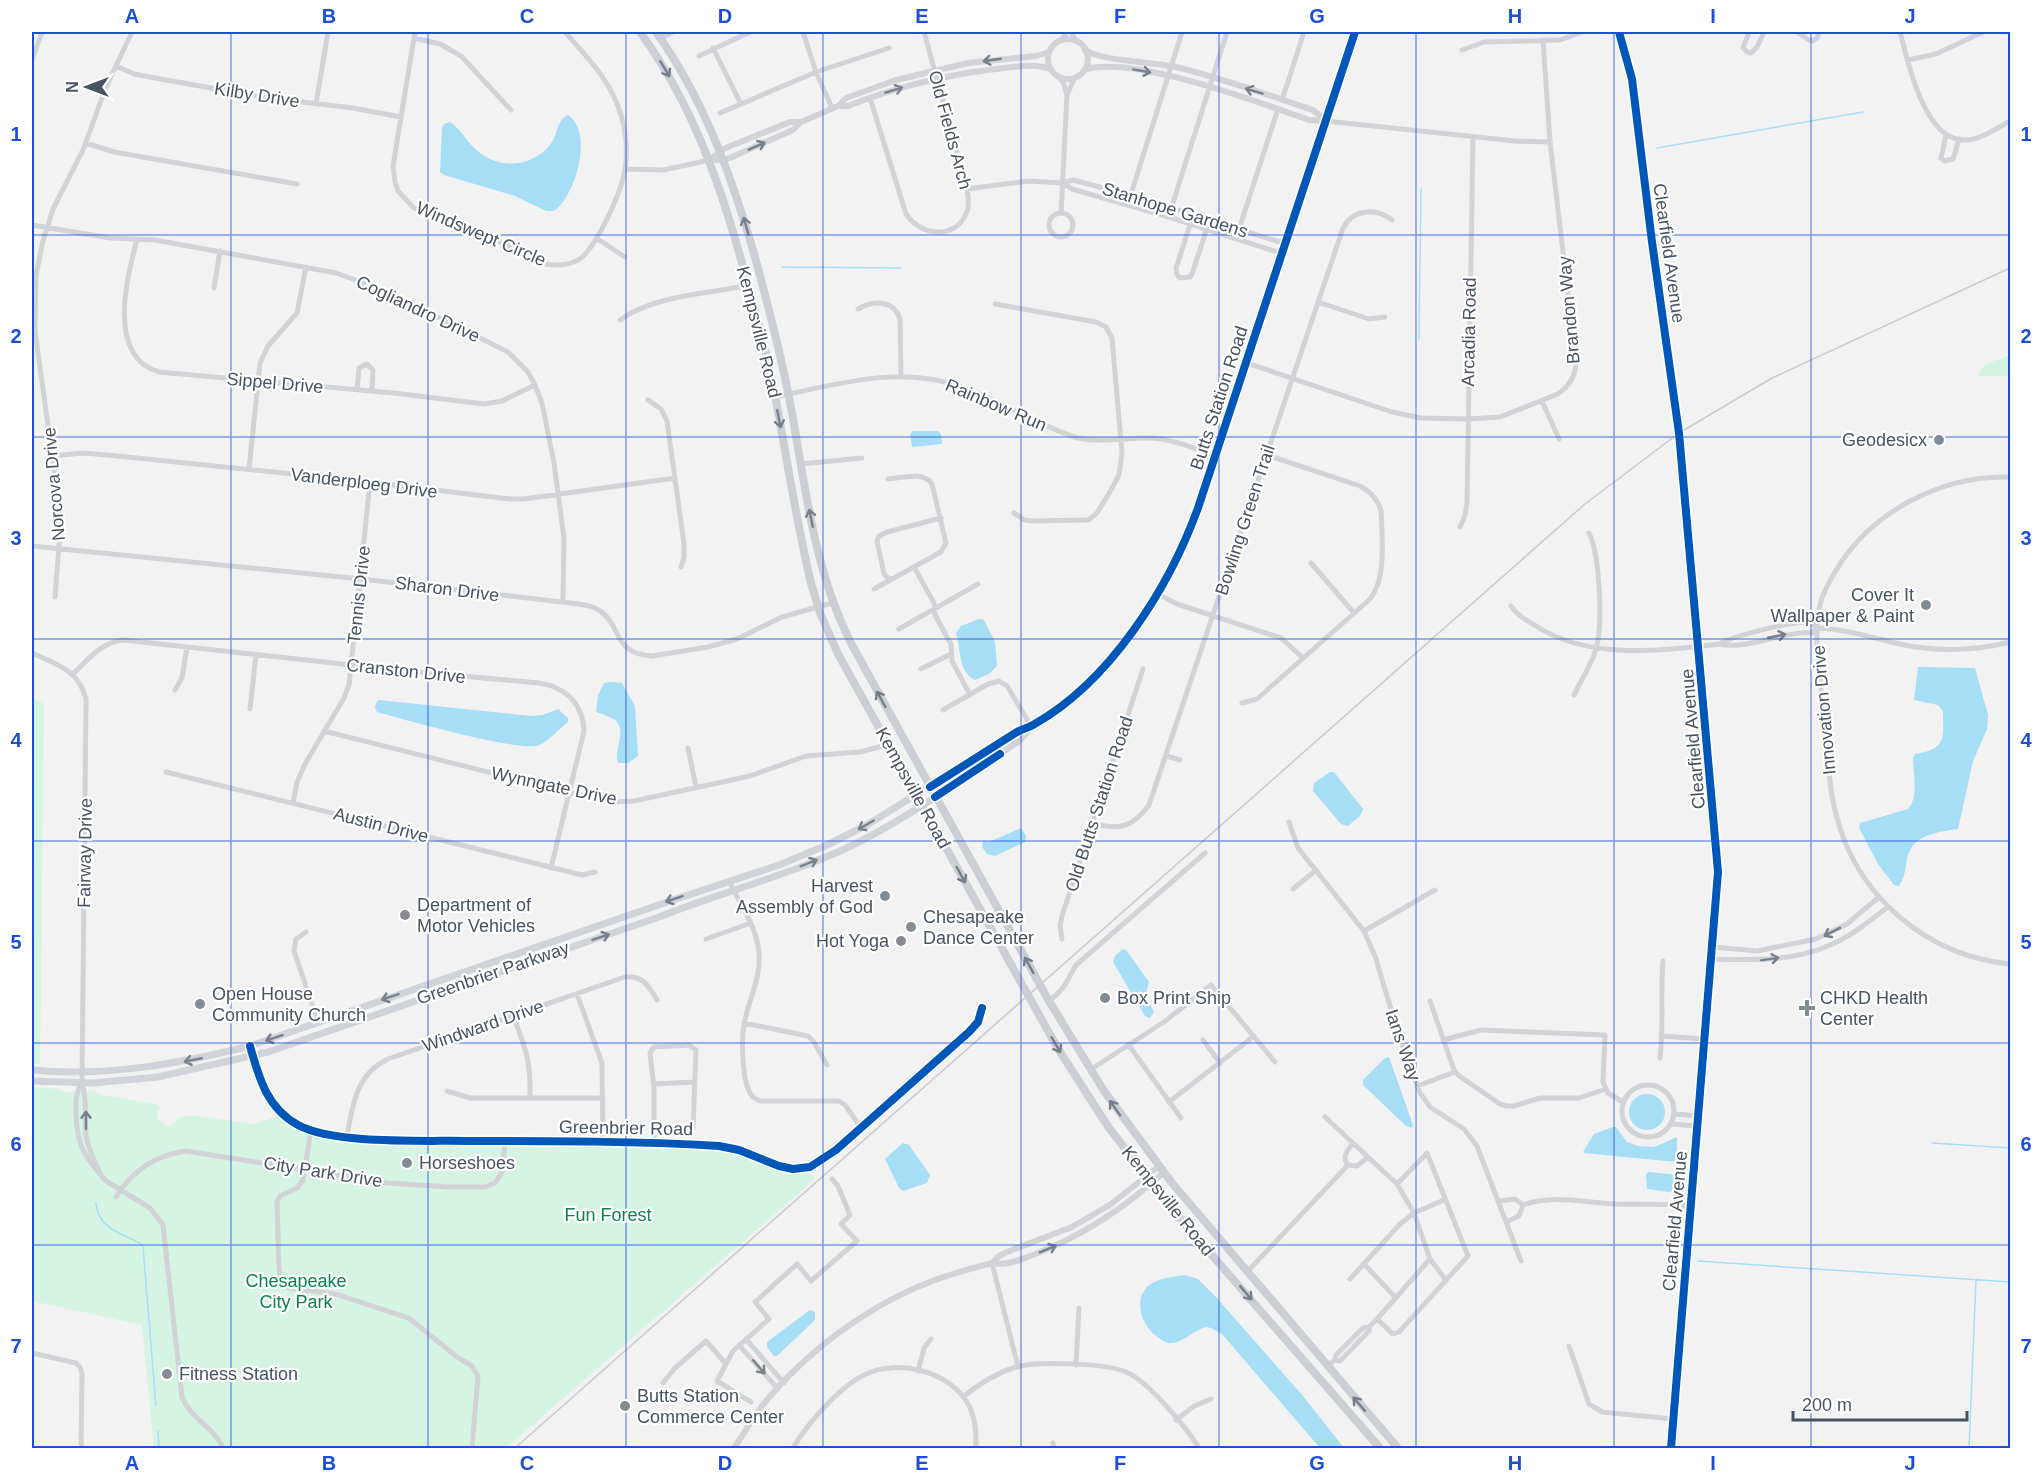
<svg xmlns="http://www.w3.org/2000/svg" width="2042" height="1480" viewBox="0 0 2042 1480" font-family="Helvetica,sans-serif">
<style>
.green{fill:#d5f4e3}
.water{fill:#a6def6}
.lines{fill:none;stroke-linecap:round;stroke-linejoin:round}
.stream{stroke:#a6def6;stroke-width:1.5}
.minor{stroke:#d1d3d7;stroke-width:5}
.tertiary{stroke:#d1d3d7;stroke-width:6}
.secondary{stroke:#d0d3d8;stroke-width:7}
.primary{stroke:#cbced3;stroke-width:8}
.rail{stroke:#c9cbce;stroke-width:1.5}
.cycleway-casing{stroke:#fff;stroke-width:11}
.cycleway{stroke:#0057b8;stroke-width:8}
.oneway{stroke:#77808b}
.oneway2{stroke:#757e8a}
.grid{fill:none;stroke:#1d4ed8;stroke-width:1.5;stroke-opacity:0.55}
.poi-dot{fill:#838b94;stroke:#fff;stroke-width:2}
.labels{text-anchor:middle;stroke-width:4.5;stroke-linejoin:round;paint-order:stroke}
.street-label{font-size:18px;fill:#475362;stroke:#fff}
.poi-label{font-size:18px;fill:#475362;stroke:#fff;text-anchor:start}
.park-label{font-size:18px;fill:#0c8252;stroke:#fff}
.neatline{fill:none;stroke:#1d4ed8;stroke-width:2}
.grid-label{font-size:20px;text-anchor:middle;font-weight:bold;fill:#1d4ed8}
</style>
<rect width="100%" height="100%" fill="#f3f2f2"/>
<path class="green" d="M2010,355V376H1977L1984,365Z
M32,698L44,704L40,1064L32,1063Z
M32,1087L59,1089L65,1092L93,1091L103,1095L155,1104L160,1106L157,1113L158,1119L167,1126L172,1125L180,1117L192,1115L254,1124L278,1116C314,1139 332,1138 373,1142L708,1148C720,1149 733,1152 745,1155C766,1162 785,1177 808,1171L815,1179L506,1448H154L142,1325L32,1301Z"/>
<path class="water" d="M568,115C594,131 576,196 554,211H546L515,196L444,175L440,172L442,128L444,124L450,122C462,130 467,143 479,152C502,171 536,166 552,142C558,133 557,120 568,115Z
M913,431H938L941,434L942,444L912,447L910,434Z
M979,619L984,620L995,642L997,666L989,674L975,680C958,672 961,649 956,633L961,626Z
M1918,667L1975,668L1988,715L1987,729L1973,761L1958,829C1943,831 1918,834 1910,850C1904,862 1908,873 1899,886L1894,885L1878,864L1859,828L1860,823L1908,809C1919,797 1913,773 1913,758L1915,754C1947,749 1943,739 1943,711L1938,705L1914,700Z
M611,682L622,683L635,706L638,756L628,763H618C613,749 628,732 615,720C610,717 602,714 596,712L598,695L604,683Z
M379,700L531,716L543,715L558,709L568,718V722C559,729 549,741 539,745C522,753 402,719 377,712L375,707L377,701Z
M1330,772H1334L1363,809L1360,816L1348,826L1341,824L1313,791L1314,783Z
M1021,828L1026,836L1025,842L995,856L987,854L982,847L983,841L989,842Z
M1123,949L1126,950L1149,982C1144,1000 1147,996 1154,1012L1150,1018L1145,1016L1113,962L1115,956Z
M1389,1057L1413,1125L1412,1128L1406,1126L1363,1085V1080L1385,1058Z
M1629 1112a18 18 0 1 1 36 0a18 18 0 1 1-36 0Z
M1613,1127H1616L1627,1142L1638,1146L1654,1147L1677,1137V1161L1676,1162L1584,1153L1583,1152L1594,1134Z
M903,1143L909,1145L930,1175L927,1183L903,1191L899,1188L885,1159Z
M1648,1172L1679,1175L1680,1176V1189L1670,1192L1647,1189L1646,1175Z
M1184,1275L1198,1279L1215,1296L1303,1396L1344,1448H1320L1222,1334L1211,1328L1206,1327C1194,1330 1184,1342 1172,1343C1167,1344 1163,1341 1159,1338C1143,1329 1132,1301 1148,1286C1158,1278 1172,1277 1184,1275Z
M810,1310L815,1312V1320L777,1356H774L767,1347V1342Z"/>
<g class="lines">
<path class="stream" d="M1657,148L1863,112
M782,267L901,268
M1419,339L1421,189
M1932,1143L2010,1148
M96,1203C97,1227 121,1234 140,1243L143,1247L156,1406
M1698,1261L2010,1282
M158,1431L159,1448
M1969,1448L1976,1280"/>
<path class="minor" d="M415,32L393,166L395,182L398,191L414,208L477,231L545,264C557,266 569,266 580,259C597,246 622,191 625,169C628,152 626,131 621,115C611,81 587,57 565,32
M803,32L816,72L832,108
M1071,32L1077,42
M1749,32L1743,48L1747,52L1751,53L1757,47L1764,32
M1797,32L1809,40L1813,41L1817,38L1819,32
M1900,32C1908,62 1924,140 1964,140C1979,141 1997,128 2010,121
M414,38L440,44L461,56L511,110
M661,38L673,32
M1061,40L1067,32
M713,48L741,104
M1462,50L1484,42L1560,40L1582,32
M699,56L750,32
M32,60L42,32
M1908,60L1936,54L1983,32
M116,66L134,74L166,80L268,98L353,108L401,117
M1058,76L1063,82L1067,95L1075,77
M870,98L906,214C922,238 960,240 968,208C969,201 968,195 967,189L924,32
M1282,100L1304,32
M316,104L328,32
M720,113L816,72L889,48
M1326,121L1515,141L1550,142
M1946,135L1941,158L1944,161L1953,159L1959,139
M86,143L114,152L297,184
M625,169L663,170L710,160
M1063,183L1072,189L1169,217L1283,254
M967,189L1028,181L1063,183L1073,180L1130,195L1286,244
M1130,197L1182,32
M1171,209L1227,32
M1049 225a12 12 0 1 1 24 0a12 12 0 1 1-24 0Z
M1061,213L1067,95
M1191,222L1176,268L1177,275L1180,278L1190,277L1192,274L1207,228
M32,225L110,238L155,240L336,273L386,291L508,352L528,372L535,385L542,403L554,463L564,538L563,602
M1239,229L1278,109
M596,238L625,257
M137,240C126,279 107,357 159,372L394,393L484,404L502,401L535,385
M214,288L220,251
M1318,302L1369,319L1385,317
M995,304L1096,322L1106,327L1112,338L1122,453L1119,475L1111,490L1097,513L1088,520L1033,521L1024,520L1014,513
M858,309C874,300 894,300 900,319L901,375
M620,320C654,295 709,294 749,285
M1247,363L1392,412L1421,418L1468,419L1500,417L1558,394C1569,386 1576,376 1576,362L1550,142L1543,40
M357,390L359,368L367,364L373,370L372,391
M775,397C839,384 901,364 965,388C1003,402 1038,426 1078,438C1102,443 1124,438 1148,438C1171,438 1193,448 1215,456
M648,400L661,409L667,421L684,544V558L681,567
M1542,401L1559,439
M53,456L83,453L108,455L361,481L509,499H524L675,478
M801,464L862,458
M249,469L260,363L268,346L297,313L306,267
M2010,477C1941,475 1870,512 1835,572C1829,582 1824,591 1821,601C1811,634 1822,689 1825,724C1828,753 1828,785 1836,814C1856,896 1927,956 2010,964
M1460,527L1465,516L1467,503L1473,137
M32,546L361,579L579,604C585,605 592,606 597,609C623,623 610,653 652,656L708,647L737,639L782,617L832,603
M1311,563L1354,613
M914,567L934,603L935,615L951,644L952,661L970,695
M892,579L888,578L884,574L877,541L879,536L887,532L941,518
M874,589L941,552L946,543L932,484C924,471 902,478 888,479
M1158,594L1177,604L1281,638L1303,658
M55,597L61,520L35,331L36,275L43,241L53,209L83,150L106,87L132,32
M1511,606C1518,616 1526,620 1536,626C1588,660 1660,651 1719,644C1750,650 1781,631 1812,633L1818,628C1815,626 1812,624 1809,623C1794,620 1734,636 1719,644
M1818,628C1846,629 1872,638 1900,644C1935,652 1976,651 2010,642
M899,629L978,584
M32,653C56,664 79,670 86,699L82,1083
M921,669L951,654
M73,674C88,660 101,642 123,640L406,671L539,683C565,687 583,703 584,731L551,868
M175,690L182,678L187,647
M1574,695C1581,680 1592,664 1596,649C1603,625 1600,555 1589,533
M1242,703L1257,699L1369,600C1387,580 1382,538 1381,511C1378,499 1371,492 1360,486L1267,455
M250,709L256,655
M943,710L988,684L999,681L1007,686L1031,726
M324,731L596,799L613,802L634,801L750,776L806,756L860,752L879,747L887,742
M688,748L696,787
M1167,756L1180,760
M166,772L582,875L595,872
M293,803L297,782L305,764L344,698L349,685L370,482
M1289,822L1298,848L1364,931L1375,956L1400,1039L1420,1093L1430,1107L1464,1129L1477,1146L1521,1261
M1093,823C1119,831 1133,827 1149,805L1343,228C1353,209 1376,207 1392,220
M729,881C740,904 757,927 759,953C761,977 750,997 745,1020C741,1036 741,1085 753,1097C755,1099 758,1100 761,1101H839L845,1105L861,1128
M1293,889L1316,870
M1364,931L1435,890
M306,932L296,939L294,951L318,1022
M706,939L751,923
M1062,939L1060,926L1062,916L1143,669
M1713,947L1757,951L1816,939L1847,924L1879,897
M1712,959C1752,960 1793,962 1830,945C1852,936 1869,921 1888,907
M577,994L602,1063L603,1142
M1049,1001C1066,988 1066,982 1076,965L1205,853
M1430,1001L1454,1070L1458,1075L1500,1104L1507,1106H1514L1540,1098H1579L1606,1089
M513,1016C526,1048 531,1063 530,1098
M744,1023L808,1036L814,1042L827,1065
M1662,1036L1705,1039
M1203,1040L1220,1063
M1443,1040L1481,1030L1605,1035L1603,1082L1608,1093L1623,1102
M1128,1044L1181,1118
M250,1046C259,1078 267,1108 298,1125C335,1145 426,1140 469,1141C552,1141 636,1141 719,1146L739,1150L779,1166L793,1169L810,1167L836,1150L969,1032L978,1022L982,1008
M1660,1058C1664,1025 1660,993 1663,961
M1090,1070L1164,1022L1211,985L1275,1062
M654,1084L694,1082
M1622 1111a26 26 0 1 1 52 0a26 26 0 1 1-52 0Z
M1417,1086L1455,1072
M447,1091L470,1098H603
M1169,1102L1254,1036
M1674,1114L1699,1116
M1325,1117L1397,1184L1414,1213L1430,1259L1446,1280
M1671,1124L1698,1126
M311,1130L303,1180L297,1188L280,1196L277,1202L279,1269L282,1283L289,1288L336,1294L409,1318L457,1357L472,1366L478,1376L472,1448
M347,1136C353,1104 356,1074 388,1059L625,977C642,975 649,986 657,1000
M654,1143V1088L650,1053L654,1047L689,1045L696,1050L693,1128
M1353,1143C1348,1150 1341,1157 1348,1165L1357,1166L1368,1157
M101,1175C95,1162 88,1149 86,1135C84,1117 88,1100 82,1083C75,1093 76,1102 76,1114C77,1147 85,1157 106,1181L150,1208L163,1225L182,1397C191,1419 214,1427 223,1448
M116,1197C132,1171 156,1155 186,1151L387,1183L449,1187H485L495,1183L502,1172L505,1141
M1498,1201L1515,1199L1523,1205L1519,1216L1506,1222
M1523,1205C1555,1194 1584,1203 1616,1204C1642,1204 1666,1204 1692,1206
M992,1263L1018,1367
M1365,1265L1396,1298
M1247,1272L1348,1165
M1350,1279L1400,1224L1414,1213L1444,1200
M1377,1319L1393,1334L1399,1332L1468,1256L1427,1153L1397,1184
M746,1339L784,1383
M739,1345L778,1389
M1569,1346L1589,1404L1602,1412L1673,1419
M32,1353L76,1363L80,1367L82,1374L81,1448
M1335,1360L1340,1361L1369,1331V1327
M726,1364L717,1381L751,1402
M1076,1365L1079,1308
M1327,1366L1335,1360L1336,1355L1363,1328L1369,1327L1377,1319L1430,1259
M918,1371L924,1348L931,1339
M663,1383L675,1368L706,1341L726,1364L733,1351L769,1319L755,1302L797,1264L811,1281L857,1241L841,1224L850,1215L838,1186L832,1179
M963,1397C979,1384 996,1373 1016,1367C1038,1361 1105,1363 1126,1372C1147,1380 1187,1428 1199,1448
M1176,1420L1194,1406L1211,1399
M1053,1443L1054,1448
M793,1448C807,1424 840,1386 866,1374C898,1359 950,1371 968,1404C976,1418 976,1433 976,1448"/>
<path class="tertiary" d="M1619,32L1632,79L1652,242L1679,433L1718,872L1671,1448
M1048 59a20 20 0 1 1 40 0a20 20 0 1 1-40 0Z
M1085,50C1101,61 1153,62 1176,67C1222,78 1268,95 1313,110L1326,121
M1084,70C1131,54 1261,103 1309,120L1326,121
M838,106H848C896,87 945,75 996,69C1015,67 1032,63 1051,69
M710,160L720,151L728,147L790,122H801L838,106L846,98L896,80L968,63L1036,56L1049,52
M710,160H724L732,157L793,130L801,122
M992,1263C1007,1266 1019,1260 1033,1255C1082,1236 1125,1208 1163,1173
M734,1448C743,1435 752,1419 762,1406C805,1352 870,1304 935,1280C954,1273 973,1268 992,1263L999,1256L1007,1252L1072,1227L1111,1204L1158,1167"/>
<path class="secondary" d="M32,1070C106,1077 178,1064 250,1046L670,901L779,865L825,846L867,825L1017,732C1022,729 1028,728 1033,725C1101,688 1158,605 1188,536L1355,32
M32,1081L93,1083L158,1077L268,1052L659,917C725,891 794,874 857,843C914,814 967,776 1020,740L1031,726"/>
<path class="primary" d="M640,32C691,102 719,180 742,263C755,307 766,350 775,395C787,458 796,521 811,583L820,613L838,654L1057,1047L1109,1128L1177,1215L1380,1448
M656,32C703,98 730,172 753,250C768,304 782,358 792,413C806,492 815,573 852,645L1049,1001L1104,1091L1172,1183L1398,1448"/>
<path class="rail" d="M515,1448L1585,504L1679,433L1772,378L2010,268"/>
<defs>
<path id="cycleway" d="M1619,32L1632,79L1652,242L1679,433L1718,872L1671,1448
M930,787L1017,732C1022,729 1028,728 1033,725C1110,682 1169,588 1198,508L1355,32
M935,797L1000,754
M250,1046C259,1078 267,1108 298,1125C335,1145 426,1140 469,1141C552,1141 636,1141 719,1146L739,1150L779,1166L793,1169L810,1167L836,1150L969,1032L978,1022L982,1008"/>
</defs>
<use href="#cycleway" class="cycleway-casing"/>
<use href="#cycleway" class="cycleway"/>
</g>
<defs><path id="oneway-shaft" d="M-6 0H5M1.5-3L5.5 0L1.5 3" fill="none" stroke-width="1.6" stroke-linecap="round" stroke-linejoin="round" transform="scale(1.5)"/></defs>
<g class="oneway">
<use href="#oneway-shaft" transform="translate(992 60) rotate(172)"/>
<use href="#oneway-shaft" transform="translate(1142 71) rotate(10)"/>
<use href="#oneway-shaft" transform="translate(894 90) rotate(-17)"/>
<use href="#oneway-shaft" transform="translate(1254 91) rotate(-163)"/>
<use href="#oneway-shaft" transform="translate(757 146) rotate(-24)"/>
<use href="#oneway-shaft" transform="translate(1777 636) rotate(-11)"/>
<use href="#oneway-shaft" transform="translate(866 825) rotate(150)"/>
<use href="#oneway-shaft" transform="translate(809 863) rotate(-22)"/>
<use href="#oneway-shaft" transform="translate(674 899) rotate(161)"/>
<use href="#oneway-shaft" transform="translate(1832 932) rotate(153)"/>
<use href="#oneway-shaft" transform="translate(601 937) rotate(-19)"/>
<use href="#oneway-shaft" transform="translate(1770 959) rotate(-9)"/>
<use href="#oneway-shaft" transform="translate(390 997) rotate(161)"/>
<use href="#oneway-shaft" transform="translate(274 1038) rotate(161)"/>
<use href="#oneway-shaft" transform="translate(193 1060) rotate(169)"/>
<use href="#oneway-shaft" transform="translate(86 1120) rotate(-90)"/>
<use href="#oneway-shaft" transform="translate(1048 1249) rotate(-22)"/>
<use href="#oneway-shaft" transform="translate(759 1367) rotate(49)"/>
</g>
<g class="oneway2">
<use href="#oneway-shaft" transform="translate(665 69) rotate(59)"/>
<use href="#oneway-shaft" transform="translate(746 226) rotate(-106)"/>
<use href="#oneway-shaft" transform="translate(779 419) rotate(79)"/>
<use href="#oneway-shaft" transform="translate(811 518) rotate(-101)"/>
<use href="#oneway-shaft" transform="translate(881 699) rotate(-119)"/>
<use href="#oneway-shaft" transform="translate(961 875) rotate(61)"/>
<use href="#oneway-shaft" transform="translate(1029 965) rotate(-119)"/>
<use href="#oneway-shaft" transform="translate(1056 1045) rotate(60)"/>
<use href="#oneway-shaft" transform="translate(1115 1108) rotate(-125)"/>
<use href="#oneway-shaft" transform="translate(1246 1293) rotate(50)"/>
<use href="#oneway-shaft" transform="translate(1359 1404) rotate(-131)"/>
</g>
<path class="grid" d="M231,32V1448M428,32V1448M626,32V1448M823,32V1448M1021,32V1448M1219,32V1448M1416,32V1448M1614,32V1448M1811,32V1448M32,235H2010M32,437H2010M32,639H2010M32,841H2010M32,1043H2010M32,1245H2010"/>
<g class="poi-dot">
<circle cx="1939" cy="440" r="6"/>
<circle cx="1926" cy="605" r="6"/>
<circle cx="885" cy="896" r="6"/>
<circle cx="405" cy="915" r="6"/>
<circle cx="911" cy="927" r="6"/>
<circle cx="901" cy="941" r="6"/>
<circle cx="1105" cy="998" r="6"/>
<circle cx="200" cy="1004" r="6"/>
<path d="M1804 999h6v6h6v6h-6v6h-6v-6h-6v-6h6z"/>
<circle cx="407" cy="1163" r="6"/>
<circle cx="167" cy="1374" r="6"/>
<circle cx="625" cy="1406" r="6"/>
</g>
<g class="labels">
<g class="street-label">
<text transform="translate(257 95) rotate(9)" y="6">Kilby Drive</text>
<text transform="translate(950 130) rotate(75)" y="6">Old Fields Arch</text>
<text transform="translate(1175 210) rotate(17)" y="6">Stanhope Gardens</text>
<text transform="translate(481 234) rotate(23)" y="6">Windswept Circle</text>
<text transform="translate(1669 253) rotate(82)" y="6">Clearfield Avenue</text>
<text transform="translate(418 309) rotate(25)" y="6">Cogliandro Drive</text>
<text transform="translate(1569 310) rotate(-95)" y="6">Brandon Way</text>
<text transform="translate(759 332) rotate(76)" y="6">Kempsville Road</text>
<text transform="translate(1469 332) rotate(-89)" y="6">Arcadia Road</text>
<text transform="translate(275 383) rotate(5)" y="6">Sippel Drive</text>
<text transform="translate(1219 398) rotate(-72)" y="6">Butts Station Road</text>
<text transform="translate(996 405) rotate(23)" y="6">Rainbow Run</text>
<text transform="translate(364 483) rotate(7)" y="6">Vanderploeg Drive</text>
<text transform="translate(54 484) rotate(-95)" y="6">Norcova Drive</text>
<text transform="translate(1245 520) rotate(-72)" y="6">Bowling Green Trail</text>
<text transform="translate(447 589) rotate(7)" y="6">Sharon Drive</text>
<text transform="translate(359 595) rotate(-84)" y="6">Tennis Drive</text>
<text transform="translate(406 671) rotate(6)" y="6">Cranston Drive</text>
<text transform="translate(1824 710) rotate(-95)" y="6">Innovation Drive</text>
<text transform="translate(1693 739) rotate(-95)" y="6">Clearfield Avenue</text>
<text transform="translate(554 786) rotate(12)" y="6">Wynngate Drive</text>
<text transform="translate(913 788) rotate(61)" y="6">Kempsville Road</text>
<text transform="translate(1099 804) rotate(-72)" y="6">Old Butts Station Road</text>
<text transform="translate(381 825) rotate(14)" y="6">Austin Drive</text>
<text transform="translate(85 853) rotate(-89)" y="6">Fairway Drive</text>
<text transform="translate(493 973) rotate(-19)" y="6">Greenbrier Parkway</text>
<text transform="translate(483 1026) rotate(-19)" y="6">Windward Drive</text>
<text transform="translate(1403 1045) rotate(71)" y="6">Ians Way</text>
<text transform="translate(626 1128) rotate(1)" y="6">Greenbrier Road</text>
<text transform="translate(323 1172) rotate(9)" y="6">City Park Drive</text>
<text transform="translate(1168 1201) rotate(51)" y="6">Kempsville Road</text>
<text transform="translate(1675 1221) rotate(-85)" y="6">Clearfield Avenue</text>
</g>
<g class="poi-label">
<text x="1927" y="446" text-anchor="end">Geodesicx</text>
<text x="1914" y="601" text-anchor="end">Cover It<tspan x="1914" dy="21">Wallpaper &amp; Paint</tspan></text>
<text x="873" y="892" text-anchor="end">Harvest<tspan x="873" dy="21">Assembly of God</tspan></text>
<text x="417" y="911">Department of<tspan x="417" dy="21">Motor Vehicles</tspan></text>
<text x="923" y="923">Chesapeake<tspan x="923" dy="21">Dance Center</tspan></text>
<text x="889" y="947" text-anchor="end">Hot Yoga</text>
<text x="212" y="1000">Open House<tspan x="212" dy="21">Community Church</tspan></text>
<text x="1117" y="1004">Box Print Ship</text>
<text x="1820" y="1004">CHKD Health<tspan x="1820" dy="21">Center</tspan></text>
<text x="419" y="1169">Horseshoes</text>
<text x="179" y="1380">Fitness Station</text>
<text x="637" y="1402">Butts Station<tspan x="637" dy="21">Commerce Center</tspan></text>
</g>
<g class="park-label">
<text x="608" y="1221">Fun Forest</text>
<text x="296" y="1287">Chesapeake<tspan x="296" dy="21">City Park</tspan></text>
</g>
</g>
<rect width="2042" height="1480" fill="none" stroke="#ffffff" stroke-width="66"/>
<g transform="translate(87 87) rotate(270)" stroke="#ffffff" stroke-width="4.5" paint-order="stroke">
<path d="M0-4.5L10 22L0 15L-10 22Z" fill="#475362"/>
<text y="-9" font-size="16" font-weight="bold" text-anchor="middle" fill="#475362">N</text>
</g>
<path d="M1793 1411v9h174v-9" fill="none" stroke="#475362" stroke-width="3"/>
<text x="1802" y="1411" font-size="18" fill="#475362" stroke="#ffffff" stroke-width="4.5" paint-order="stroke">200 m</text>
<rect x="33" y="33" width="1976" height="1414" class="neatline"/>
<g class="grid-label">
<text x="132" y="23">A</text>
<text x="329" y="23">B</text>
<text x="527" y="23">C</text>
<text x="725" y="23">D</text>
<text x="922" y="23">E</text>
<text x="1120" y="23">F</text>
<text x="1317" y="23">G</text>
<text x="1515" y="23">H</text>
<text x="1713" y="23">I</text>
<text x="1910" y="23">J</text>
<text x="16" y="141">1</text>
<text x="2026" y="141">1</text>
<text x="16" y="343">2</text>
<text x="2026" y="343">2</text>
<text x="16" y="545">3</text>
<text x="2026" y="545">3</text>
<text x="16" y="747">4</text>
<text x="2026" y="747">4</text>
<text x="16" y="949">5</text>
<text x="2026" y="949">5</text>
<text x="16" y="1151">6</text>
<text x="2026" y="1151">6</text>
<text x="16" y="1353">7</text>
<text x="2026" y="1353">7</text>
<text x="132" y="1470">A</text>
<text x="329" y="1470">B</text>
<text x="527" y="1470">C</text>
<text x="725" y="1470">D</text>
<text x="922" y="1470">E</text>
<text x="1120" y="1470">F</text>
<text x="1317" y="1470">G</text>
<text x="1515" y="1470">H</text>
<text x="1713" y="1470">I</text>
<text x="1910" y="1470">J</text>
</g>
</svg>
